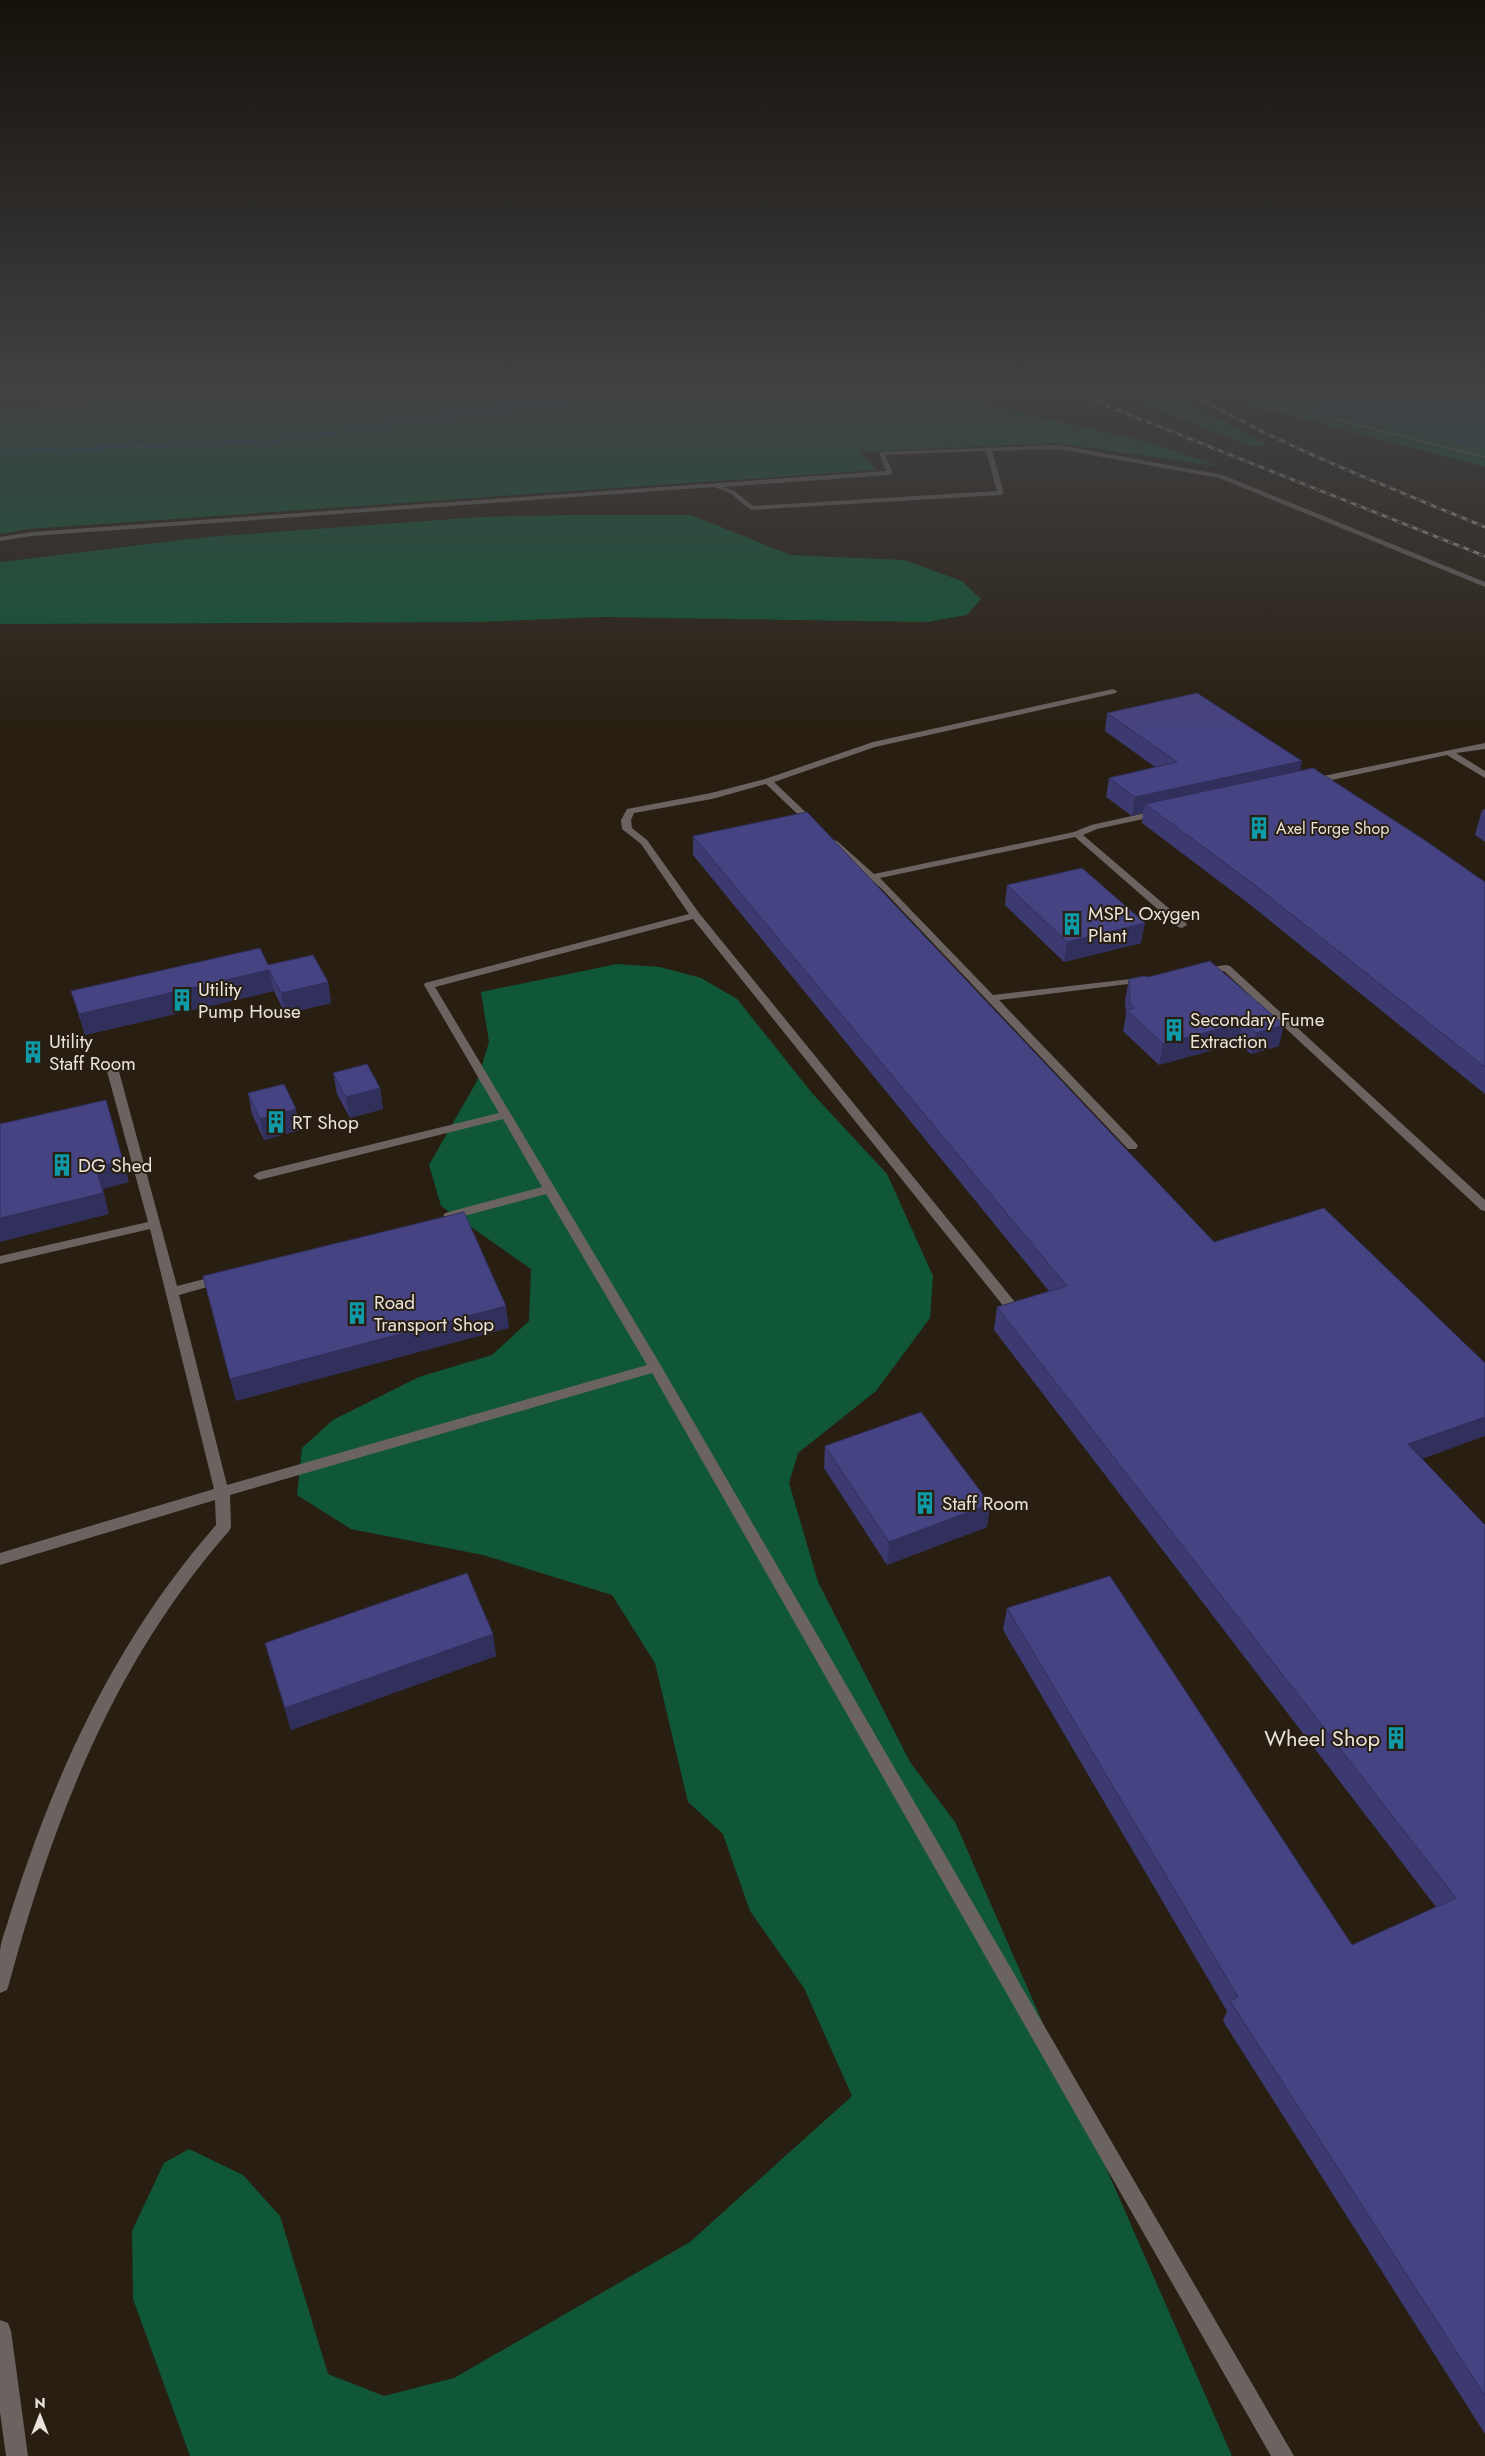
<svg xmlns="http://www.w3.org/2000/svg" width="1485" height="2456" viewBox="0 0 1485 2456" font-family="Jost,sans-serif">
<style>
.green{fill:#0f5736}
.water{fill:#19585d}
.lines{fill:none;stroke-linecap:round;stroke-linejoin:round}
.stream{stroke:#19585d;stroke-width:5}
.path{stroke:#867e73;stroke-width:2;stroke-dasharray:2 1;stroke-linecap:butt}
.service{fill:#6b6360;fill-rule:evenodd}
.rail-casing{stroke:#a79f96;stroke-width:3}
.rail{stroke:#281f12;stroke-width:2;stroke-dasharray:5.5;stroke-linecap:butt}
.wall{fill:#3c3a70}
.shaded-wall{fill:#312f5b}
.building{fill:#464382;stroke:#312f5b}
.labels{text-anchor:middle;stroke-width:4;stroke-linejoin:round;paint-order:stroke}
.far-poi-label{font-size:16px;fill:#eae3db;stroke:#281f12;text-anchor:start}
.poi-label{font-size:19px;fill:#eae3db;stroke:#281f12;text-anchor:start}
.near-poi-label{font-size:22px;fill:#eae3db;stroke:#281f12;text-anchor:end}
</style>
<rect width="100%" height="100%" fill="#281f12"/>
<path class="green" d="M362,391H926L1144,441L1219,466L1053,443L860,452L876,470L28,529L0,534V407L232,398Z
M1110,391H1166L1267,445L1250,446Z
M1207,391H1364L1313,409L1485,450V467L1212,395Z
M571,515H691L791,555L904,560L962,581L981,599L967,615L927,622L602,617L479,622L0,624V562L207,537L480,517Z
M617,964L660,967L701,978L737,999L812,1093L887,1174L933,1276L930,1318L876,1391L798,1453L789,1483L818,1582L910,1762L955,1822L1232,2456H190L133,2299L132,2231L164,2163L189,2149L243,2175L280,2216L328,2374L384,2396L454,2378L690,2242L852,2096L804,1988L750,1911L723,1834L688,1802L655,1663L612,1595L483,1555L351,1529L297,1495L302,1448L333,1420L419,1377L492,1355L529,1321L531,1269L441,1206L429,1165L477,1081L489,1042L481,992Z"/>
<path class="water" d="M1364,391H1485V450L1313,409Z"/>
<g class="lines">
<path class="stream" d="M0,452L274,441L633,391"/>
<path class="path" d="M1254,391L1294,409L1485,457"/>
<path class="service" d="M1059,445L1223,475L1485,582V587L1219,478L1059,449L992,451L1004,493L1001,495L751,510L730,493L714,487L32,536L0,541V537L32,532L886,471L879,452ZM986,451L997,491L753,506L734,491L723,487L890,475L893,473L885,455Z
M1113,689L1117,691L1116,693L875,747L774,782L817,823V827H811L766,784L712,799L634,813L631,820L632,828L647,840L699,913L1019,1307L1021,1310L1019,1313H1009L693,919L435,987L660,1364L1294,2456H1271L652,1373L230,1495L231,1527L229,1531C114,1662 54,1817 9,1984L7,1990L0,1993C0,1979 0,1965 0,1951C1,1940 6,1929 9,1918C15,1899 21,1880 28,1861C71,1738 130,1623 216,1525L215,1500L0,1565V1553L214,1489L150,1229L0,1264V1256L148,1222L105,1064L107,1062H115L117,1064L177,1286L220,1275L226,1279L225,1282L179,1295L227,1485L647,1365L546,1194L449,1220L443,1216L445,1213L542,1187L503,1119L259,1180L253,1176L259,1172L499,1113L424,985L425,983L689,914L641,844L622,829L621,820L627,809L711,793L765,779L873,742Z
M1485,743V749L1456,753L1485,771V778L1447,755L1313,784L1309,781L1313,778Z
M1159,810L1162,811V815L1097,829L1083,835L1186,923L1187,925L1182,928L1178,927L1075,837L880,878L993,995L1148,977V981L1144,982L999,1000L1136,1143L1138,1146L1136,1149H1128L882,889L829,843L834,840L837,841L874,874L1074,832L1091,825Z
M1226,965L1230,966L1485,1200V1211L1481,1210L1224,971L1204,974L1199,971L1204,968Z
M0,2320L8,2323L11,2331L28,2456H6L0,2412Z"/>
<defs>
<path id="rail" d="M1070,391L1485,556
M1187,391C1282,447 1384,485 1485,527"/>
</defs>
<use href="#rail" class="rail-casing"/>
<use href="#rail" class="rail"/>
</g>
<path class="wall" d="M1107,713L1300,771L1485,882V1094L1248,903L1142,823L1143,813L1132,816L1106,797L1109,778L1155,767L1105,731Z
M1485,809V842L1475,835L1482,810Z
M693,836L1214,1242L1485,1525V2434L1223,2021L1227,2011L1003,1630L1007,1608L1352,1945L1436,1907L994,1330L997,1307L1049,1291L693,855Z
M1007,885L1141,943L1064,962L1005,905Z
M1210,961L1279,1046L1251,1054L1238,1043L1159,1065L1123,1031L1126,1015L1125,1000L1129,979L1149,977Z
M268,965L328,982L331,1003L285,1014L274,991L85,1035L71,991Z
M333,1073L380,1088L383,1109L350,1118L337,1094Z
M248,1093L300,1130L264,1140L252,1114Z
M825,1446L990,1504L987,1527L887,1565L824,1468Z
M265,1643L496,1656L291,1730Z"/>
<path class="shaded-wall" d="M1302,761L1298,780L1145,804L1143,813L1132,816L1135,797Z
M1145,923L1141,943L1064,962L1067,942Z
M269,970L274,991L85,1035L79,1014Z
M328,982L331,1003L285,1014L281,993Z
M1243,1022L1238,1043L1159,1065L1163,1044Z
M1284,1025L1279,1046L1251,1054L1256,1033Z
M380,1088L383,1109L350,1118L346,1097Z
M106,1100L129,1182L103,1189L109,1214L0,1242V1218L96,1167Z
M296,1109L300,1130L264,1140L260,1119Z
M506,1306L509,1328L236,1401L230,1379Z
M1485,1417V1436L1400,1467L1408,1444Z
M990,1504L987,1527L887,1565L889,1542Z
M493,1634L496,1656L291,1730L285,1708Z"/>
<path class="building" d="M1197,693L1302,761L1135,797L1109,778L1177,762L1107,713Z
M1313,768L1423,839L1485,882V1067L1252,883L1145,804Z
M807,812L1214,1242L1324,1208L1485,1363V1417L1408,1444L1485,1525V2396L1230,2001L1238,1997L1007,1608L1110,1576L1352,1945L1456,1898L997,1307L1067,1286L693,836Z
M1082,868L1145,923L1067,942L1007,885Z
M260,948L268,965L313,955L328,982L281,993L269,970L79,1014L71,991Z
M1210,961L1284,1025L1256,1033L1243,1022L1163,1044L1127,1010L1135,1008L1130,1004L1129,979L1144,976L1149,977Z
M367,1064L380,1088L346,1097L333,1073Z
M284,1084L296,1109L260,1119L248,1093Z
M106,1100L123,1161L96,1167L103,1193L0,1218V1124Z
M464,1212L506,1306L230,1379L203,1276Z
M921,1412L990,1504L889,1542L825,1446Z
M467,1573L493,1634L285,1708L265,1643Z"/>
<linearGradient id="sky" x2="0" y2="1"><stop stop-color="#16110a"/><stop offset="0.53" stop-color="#424244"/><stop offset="1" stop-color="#424244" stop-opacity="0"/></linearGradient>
<rect width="1485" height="734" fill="url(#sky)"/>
<defs>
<symbol id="building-bare" viewBox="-9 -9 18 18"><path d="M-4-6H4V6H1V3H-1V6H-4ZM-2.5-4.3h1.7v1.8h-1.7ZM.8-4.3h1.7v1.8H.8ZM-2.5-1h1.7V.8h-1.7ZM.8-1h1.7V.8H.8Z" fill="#0f9aa8" stroke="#281f12" stroke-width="2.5" paint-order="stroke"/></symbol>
</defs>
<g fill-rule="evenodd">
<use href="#building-bare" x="1243" y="812" width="32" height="32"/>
<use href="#building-bare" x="1056" y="908" width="32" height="32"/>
<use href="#building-bare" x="166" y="984" width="32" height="32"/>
<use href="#building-bare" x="1158" y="1014" width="32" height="32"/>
<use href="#building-bare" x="17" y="1036" width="32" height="32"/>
<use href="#building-bare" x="260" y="1106" width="32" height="32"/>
<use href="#building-bare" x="46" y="1149" width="32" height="32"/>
<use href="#building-bare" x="341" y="1297" width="32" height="32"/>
<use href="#building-bare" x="909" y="1487" width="32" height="32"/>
<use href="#building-bare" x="1380" y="1722" width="32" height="32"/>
</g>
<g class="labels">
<g class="far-poi-label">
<text x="1276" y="834">Axel Forge Shop</text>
</g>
<g class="poi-label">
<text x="1088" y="920">MSPL Oxygen<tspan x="1088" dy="22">Plant</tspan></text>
<text x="198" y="996">Utility<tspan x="198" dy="22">Pump House</tspan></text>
<text x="1190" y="1026">Secondary Fume<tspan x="1190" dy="22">Extraction</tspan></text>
<text x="49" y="1048">Utility<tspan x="49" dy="22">Staff Room</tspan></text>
<text x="292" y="1129">RT Shop</text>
<text x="78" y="1172">DG Shed</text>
<text x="374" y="1309">Road<tspan x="374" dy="22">Transport Shop</tspan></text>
<text x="942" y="1510">Staff Room</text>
</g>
<g class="near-poi-label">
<text x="1380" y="1746">Wheel Shop</text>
</g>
</g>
<g transform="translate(40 2416)" stroke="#281f12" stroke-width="4" paint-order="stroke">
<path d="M0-4L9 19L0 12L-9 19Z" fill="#eae3db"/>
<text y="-8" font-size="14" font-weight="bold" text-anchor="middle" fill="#eae3db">N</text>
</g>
</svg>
